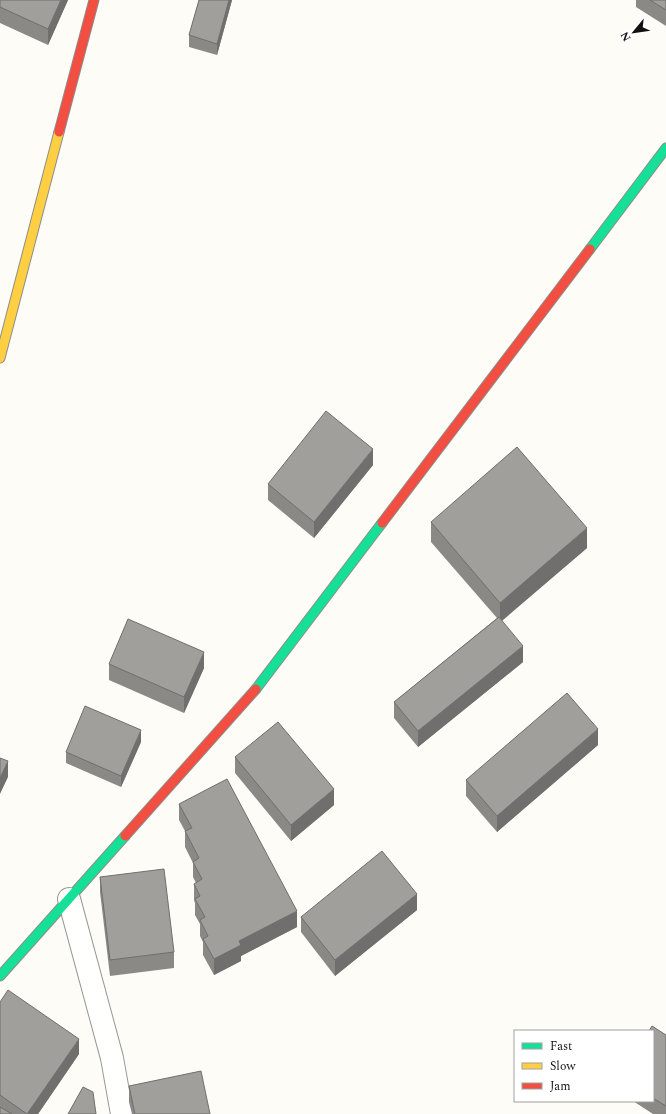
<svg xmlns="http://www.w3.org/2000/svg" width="666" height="1114" viewBox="0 0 666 1114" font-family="Spectral,serif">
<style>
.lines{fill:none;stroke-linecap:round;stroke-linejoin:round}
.street-casing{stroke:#979795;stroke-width:24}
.fast-casing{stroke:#8e8d8b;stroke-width:11}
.slow-casing{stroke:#8e8d8b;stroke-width:11}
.jam-casing{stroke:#8e8d8b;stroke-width:11}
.street{stroke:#fffffe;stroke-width:22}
.fast{stroke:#16e098;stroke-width:9}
.slow{stroke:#ffcf43;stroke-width:9}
.jam{stroke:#f24e42;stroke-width:9}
.wall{fill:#8a8986}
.shaded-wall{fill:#716f6d}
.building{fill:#a19f9c;stroke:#716f6d}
</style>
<rect width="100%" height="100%" fill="#fdfcf7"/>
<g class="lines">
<defs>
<path id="street" d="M69,899L112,1058L122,1114"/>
<path id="fast" d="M590,249L666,148
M256,689L382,523
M0,976L125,836"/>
<path id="slow" d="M0,358L59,132"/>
<path id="jam" d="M59,132L94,0
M382,523L590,249
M125,836L256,689"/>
</defs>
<use href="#street" class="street-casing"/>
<use href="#fast" class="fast-casing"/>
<use href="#slow" class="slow-casing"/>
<use href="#jam" class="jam-casing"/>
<use href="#street" class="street"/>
<use href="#fast" class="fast"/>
<use href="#slow" class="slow"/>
<use href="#jam" class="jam"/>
</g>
<path class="wall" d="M0,0H68L48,45L0,23Z
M199,0H232L217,55L189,47V35Z
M636,0H666V26L636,7Z
M373,465L314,538L268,500V484Z
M431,522L587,548L502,621L523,662L418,747L394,718V702L497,618L431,542Z
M109,664L204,668L184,713L109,680Z
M141,742L121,787L66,763V752Z
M598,745L497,832L466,796V780Z
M235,757L334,805L291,841L235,773Z
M179,804L297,927L241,956V961L214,975L203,955V942L200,936V924L195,915V903L194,900V884L196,883L193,877V863L185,847V831L179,820Z
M100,877L174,952V968L110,976L100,892Z
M417,910L335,976L301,932V917Z
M0,1002L79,1054L38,1114H0Z
M653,1031L666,1035V1114H653L633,1101H653Z
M129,1086L210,1114H132L129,1102Z"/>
<path class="shaded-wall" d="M61,0H68L48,45V29Z
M229,0H232L217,55V44Z
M373,449V465L314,538V522Z
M587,528V548L500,622V603Z
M523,646V662L418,747V731Z
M204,652V668L184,713V697Z
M598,729V745L497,832V816Z
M141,730V742L121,787V776Z
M8,761V777L0,794V778Z
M334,789V805L291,841V825Z
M417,894V910L335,976V960Z
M297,911V927L241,956V961L214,975V959L239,941Z
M79,1039V1054L38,1114H27Z"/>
<path class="building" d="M0,0H61L48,29L0,7Z
M199,0H229L217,44L189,35Z
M650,0H666V10Z
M326,411L373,449L314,522L268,484Z
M517,447L587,528L500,603L431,522Z
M499,617L523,646L418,731L394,702Z
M128,619L204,652L184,697L109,664Z
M567,693L598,729L497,816L466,780Z
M85,706L141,730L121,776L66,752Z
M278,722L334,789L291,825L235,757Z
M0,758L8,761L0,778Z
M227,779L297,911L239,941L241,945L214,959L203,939L208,936L200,920L205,917L195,899L200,896L194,884L202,879L193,862L199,858L185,831L192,828L179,804Z
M382,851L417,894L335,960L301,917Z
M164,869L174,952L110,960L100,877Z
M8,990L79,1039L27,1114L0,1095V1002Z
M652,1026L666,1035V1106L653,1098V1031H649Z
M201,1071L210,1114H135L129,1086Z
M83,1087L93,1092L96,1114H68Z
M0,1107L12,1114H0Z"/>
<rect x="514" y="1030" width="140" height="72" fill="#ffffff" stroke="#a0a0a0"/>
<rect x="522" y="1043" width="20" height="6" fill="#16e098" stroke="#a0a0a0"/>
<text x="550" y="1050" font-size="12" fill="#111111">Fast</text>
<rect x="522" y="1063" width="20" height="6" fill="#ffcf43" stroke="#a0a0a0"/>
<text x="550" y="1070" font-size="12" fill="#111111">Slow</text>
<rect x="522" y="1083" width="20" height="6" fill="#f24e42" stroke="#a0a0a0"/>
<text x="550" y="1090" font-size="12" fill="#111111">Jam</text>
<g transform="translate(634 32) rotate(241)" stroke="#ffffff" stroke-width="3" paint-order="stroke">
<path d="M0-3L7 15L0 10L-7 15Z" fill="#111111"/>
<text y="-6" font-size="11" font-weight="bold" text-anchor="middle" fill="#111111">N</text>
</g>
</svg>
